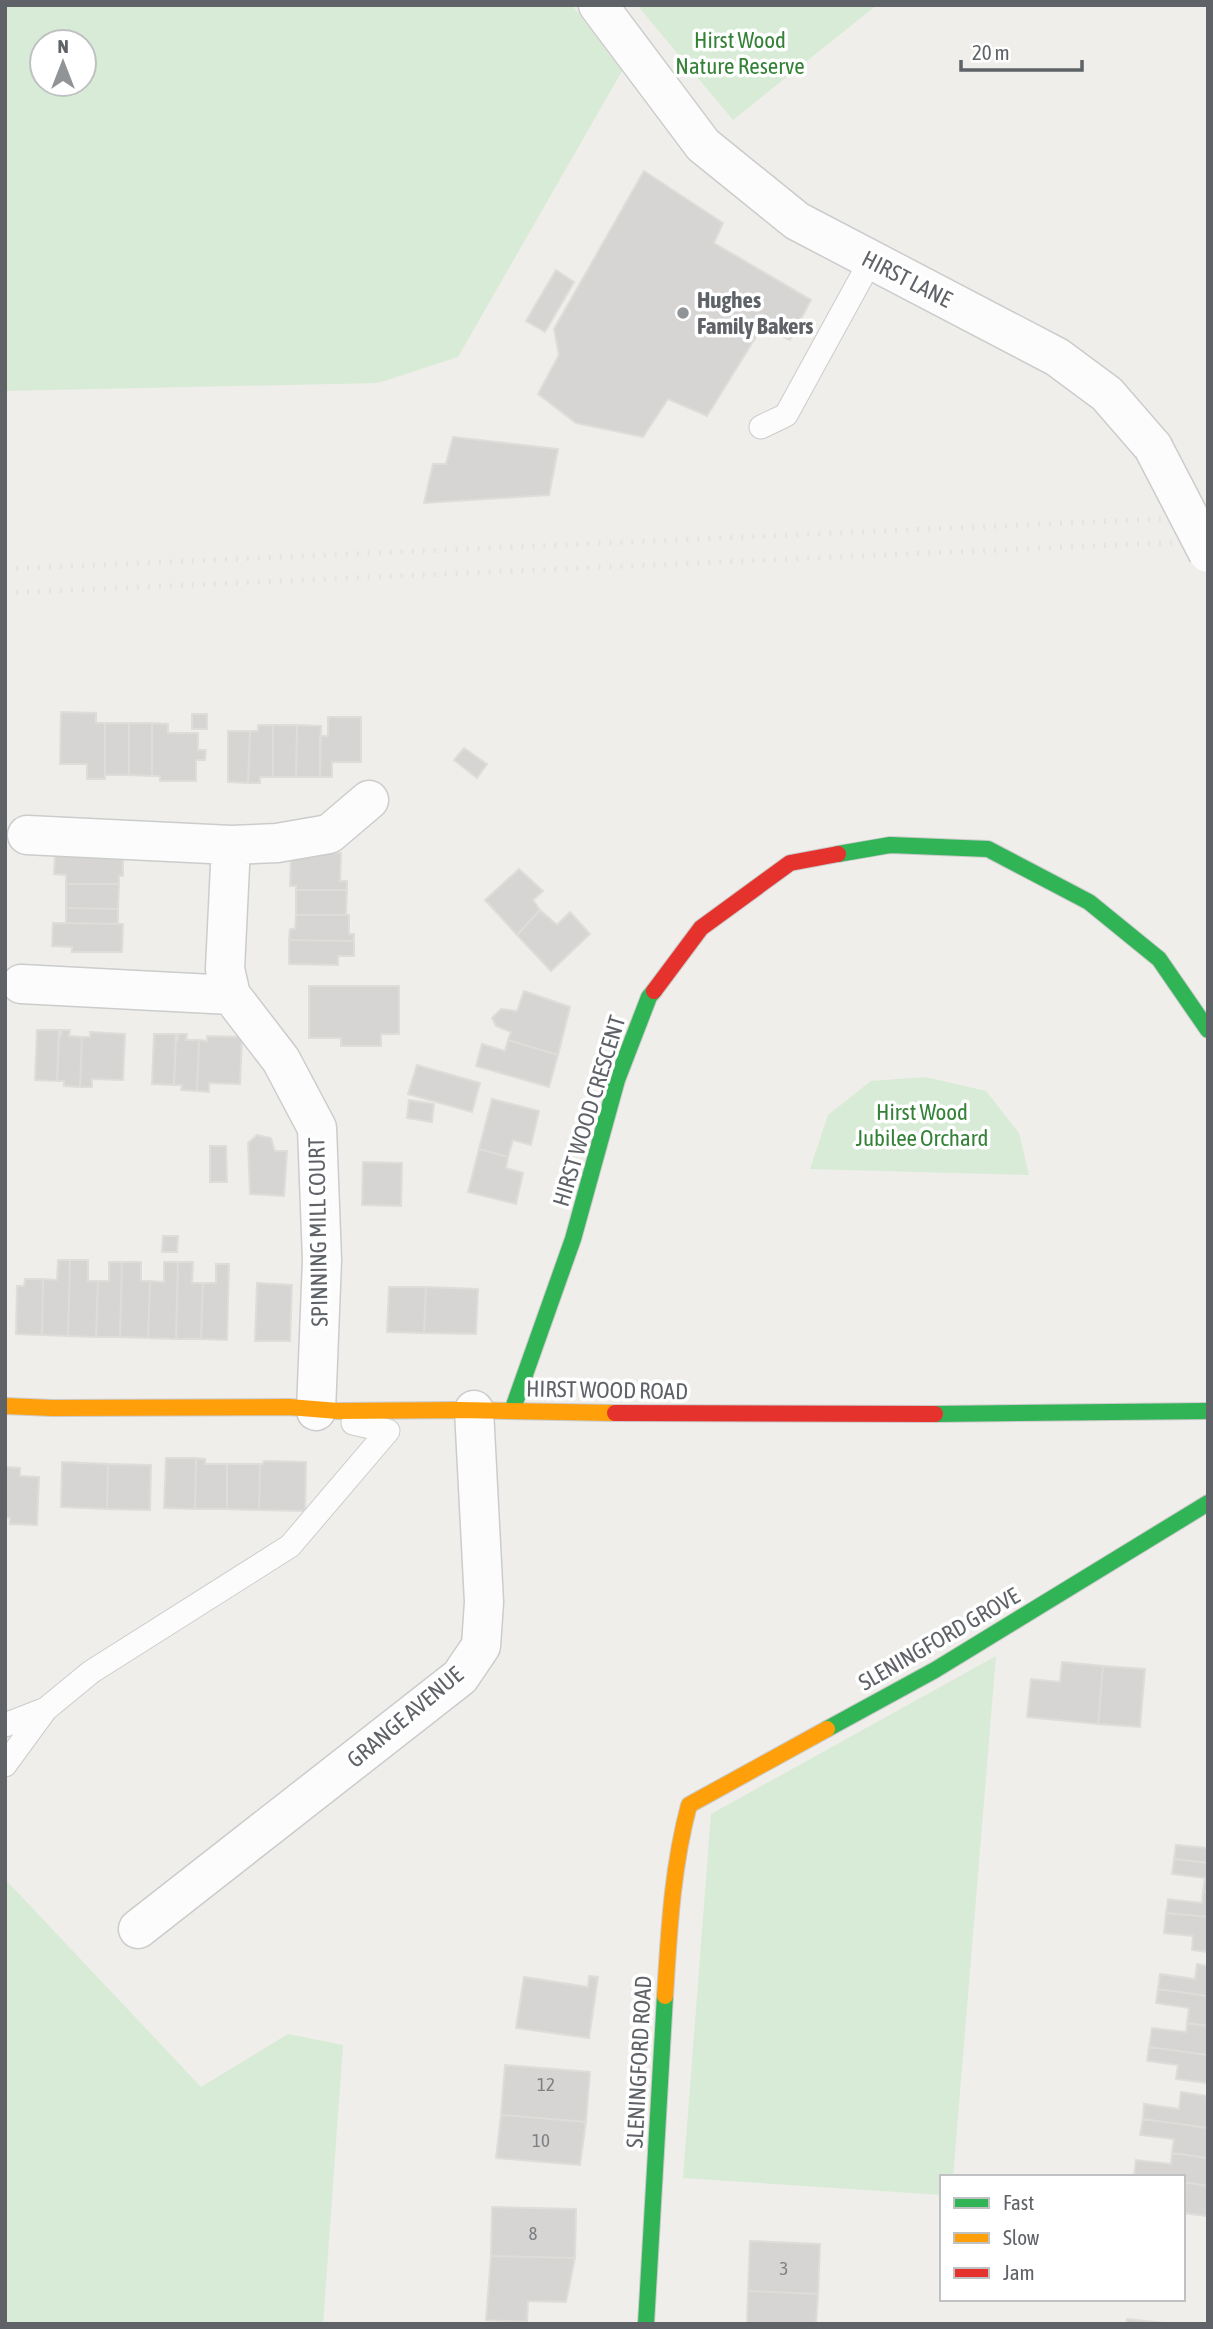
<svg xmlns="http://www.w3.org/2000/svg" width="1213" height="2329" viewBox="0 0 1213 2329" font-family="'Asap Condensed',sans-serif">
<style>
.green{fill:#d8ebd6;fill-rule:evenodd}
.building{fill:#d6d5d3;stroke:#deddd9;stroke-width:2}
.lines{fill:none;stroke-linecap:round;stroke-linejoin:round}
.lane-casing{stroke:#cbcccc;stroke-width:25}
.street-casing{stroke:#cbcccc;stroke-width:41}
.fast-casing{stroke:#cacacb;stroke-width:18}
.slow-casing{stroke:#cacacb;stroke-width:18}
.jam-casing{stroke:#cacacb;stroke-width:18}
.lane{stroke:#fdfcfc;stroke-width:23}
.street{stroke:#fdfcfc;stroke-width:38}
.fast{stroke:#30b455;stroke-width:16}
.slow{stroke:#ff9f0a;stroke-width:16}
.jam{stroke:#e5322d;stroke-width:16}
.rail{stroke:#e4e4e4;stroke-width:5;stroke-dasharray:2 9;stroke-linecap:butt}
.street-bridge-casing{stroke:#cbcccc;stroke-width:41;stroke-linecap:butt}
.street-bridge{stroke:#fdfcfc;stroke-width:38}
.poi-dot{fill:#919496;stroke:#fff;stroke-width:2.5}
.labels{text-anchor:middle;stroke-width:7;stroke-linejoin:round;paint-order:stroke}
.number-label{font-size:19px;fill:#7e8184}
.park-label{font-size:23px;fill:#348238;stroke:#fff}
.street-label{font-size:23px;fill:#5f6368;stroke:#fff}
.poi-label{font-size:23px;font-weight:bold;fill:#5f6368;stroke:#fff;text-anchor:start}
</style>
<rect width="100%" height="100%" fill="#efeeea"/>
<path class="green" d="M5,5H572L622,71L458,357L378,383L5,391ZM84,42V84H42V42Z
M637,5H877L733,120Z
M925,1077L986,1091L1019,1133L1029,1175L810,1169L828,1115L871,1081Z
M996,1656L953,2177H942V2195L683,2178L711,1814Z
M5,1879L201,2087L288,2034L343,2045L323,2324H5Z"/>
<path class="building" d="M644,171L723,223L714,243L811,300L790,340L762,327L707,416L668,399L643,437L576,423L538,394L559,355L554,329Z
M556,270L574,282L545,332L526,321Z
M453,437L558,449L549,495L424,503L433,464H446Z
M61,712L96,713V723H105V779H87V764H60Z
M192,714H207V729H192Z
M328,717H361V762H332V777H320V736H328Z
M105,723H129V775H105Z
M129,723H152V776L129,775Z
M152,723L168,724V733H198V750H206L205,760H196V781H160V776H152Z
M258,725H273V777H260V783H248L250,731H258Z
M273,725H297L296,777H273Z
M297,725L321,726L320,777H296Z
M228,731H250L248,783L228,782Z
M464,748L487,764L477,778L454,760Z
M123,851V876H119V884H66V875L54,874L55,855Z
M291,852L341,853L340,881H347V890H296V886H290Z
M519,869L543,891L533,900L540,910L517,935L485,900Z
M66,884H119L118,909L66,908Z
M296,890H347L346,915H296Z
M66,908L118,909V924L66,923Z
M540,910L557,925L570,912L590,934L551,971L517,935Z
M296,915H349V934H354V941L289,940L290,929H295Z
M53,923L123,924L122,952H72V947L52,946Z
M289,940L354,941V956H338V965L289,964Z
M309,986H399V1034H381V1046H341V1038H309Z
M524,991L570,1007L558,1055L508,1040L511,1032L496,1026L492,1018L501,1009L517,1011Z
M37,1030H59L57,1081L35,1080Z
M61,1030H70L69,1036L82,1037L80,1087L64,1086V1081H57L59,1036H61Z
M90,1032L125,1034L123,1080L92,1079V1087H80L82,1037H90Z
M154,1034H176L174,1085L152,1084Z
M178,1034H187L186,1040H199L197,1091L181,1090L182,1085H174L176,1040H178Z
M207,1036L242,1037L240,1084L209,1083V1092L197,1091L199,1040L207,1041Z
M508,1040L558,1055L549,1087L476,1066L482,1044L505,1051Z
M417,1065L480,1083L472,1112L408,1094Z
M492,1099L539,1111L531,1145L513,1140L508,1157L479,1149Z
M409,1100L434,1104L432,1122L407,1118Z
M257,1135L271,1138L275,1151H287L284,1196L250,1194L248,1143Z
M210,1146H226L227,1182H210Z
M479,1149L508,1157L506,1168L523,1173L516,1204L468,1192Z
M363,1162L402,1163L401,1206L362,1205Z
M163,1236H178L177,1252H162Z
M58,1260H70L68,1336L42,1335L43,1279L57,1280Z
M70,1260H88V1281H98L96,1337L68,1336Z
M109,1262H122L120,1337H96L98,1281H109Z
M122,1262H141V1281H150L148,1338L120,1337Z
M164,1262H178L176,1339L148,1338L150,1281L164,1282Z
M178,1262H193L192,1283H203L201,1339H176Z
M216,1264H229L227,1340L201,1339L203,1283H216Z
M25,1279H43L42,1335L16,1334L17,1286H24Z
M257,1283L292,1285L290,1341H255Z
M389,1287H426L424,1333L387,1332Z
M426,1287L478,1289L476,1334L424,1333Z
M166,1458H196L195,1509L164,1508Z
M196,1458L205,1459V1464H227V1509H195Z
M264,1461L306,1462L305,1511L259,1510L260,1464H263Z
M62,1462L108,1464L107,1509L61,1507Z
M108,1464L151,1465L150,1510L107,1509Z
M227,1464H260L259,1510L227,1509Z
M5,1467L20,1468V1476L39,1477L37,1525L10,1524V1518L5,1517Z
M1062,1662L1103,1666L1098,1724L1027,1717L1031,1679L1060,1682Z
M1103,1666L1145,1669L1140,1727L1098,1724Z
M1176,1845L1208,1848V1863L1174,1859Z
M1174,1859L1208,1863V1892L1203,1891L1205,1878L1172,1874Z
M1203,1891L1208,1892V1917L1166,1913L1168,1899L1202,1903Z
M1166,1913L1208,1917V1952L1192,1950L1193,1936L1164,1933Z
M1197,1964L1208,1966V1996L1158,1989L1160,1974L1195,1979Z
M589,1976L598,1977L589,2038L516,2028L524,1977L588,1987Z
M1158,1989L1208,1996V2026L1187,2023L1189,2008L1156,2003Z
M1187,2023L1208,2026V2055L1149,2047L1152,2028L1186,2032Z
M1149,2047L1208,2055V2083L1176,2079L1178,2065L1147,2061Z
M505,2065L590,2072L586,2122L501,2115Z
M1181,2092L1208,2096V2128L1143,2119L1144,2104L1179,2109Z
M501,2115L586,2122L580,2165L496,2158Z
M1143,2119L1208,2128V2158L1172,2153L1174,2139L1140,2135Z
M1172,2153L1208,2158V2186L1183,2182V2177L1134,2176L1136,2160L1171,2164Z
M1183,2182L1208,2186V2216L1183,2213Z
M492,2207L576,2209L575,2258L491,2256Z
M750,2241L820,2244L818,2294L748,2291Z
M491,2256L575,2258L566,2302L528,2301L527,2322L486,2320Z
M748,2291L818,2294L816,2324H747Z
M1127,2319L1173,2324H1126Z"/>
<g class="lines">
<defs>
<path id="lane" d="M761,427L786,415L871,260
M5,1725L46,1709L91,1672L290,1546L388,1431L353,1423
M5,1765L46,1709"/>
<path id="street" d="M598,5L703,145L797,221L1057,357L1107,394L1153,447
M27,835L231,845L225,969L231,995L281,1060L317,1128L322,1260L316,1411
M231,845L277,843L329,834L369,800
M21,984L231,995
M138,1929L460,1677L481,1646L484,1602L474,1410"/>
<path id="fast" d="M838,854L890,845L988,849L1089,902L1159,959L1208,1030
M512,1411L573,1239L617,1080L649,997L654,991
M935,1414L1208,1411
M827,1729L935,1670L1208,1503
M646,2324L665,1996"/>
<path id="slow" d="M5,1406L53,1408L289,1407L338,1411L460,1410L615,1413
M665,1996C669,1932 672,1868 689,1805L827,1729"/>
<path id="jam" d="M654,991L701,928L790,863L838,854
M615,1413L935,1414"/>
</defs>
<use href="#lane" class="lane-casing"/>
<use href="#street" class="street-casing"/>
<use href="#fast" class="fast-casing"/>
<use href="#slow" class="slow-casing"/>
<use href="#jam" class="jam-casing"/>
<use href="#lane" class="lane"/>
<use href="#street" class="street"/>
<use href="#fast" class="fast"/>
<use href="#slow" class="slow"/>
<use href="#jam" class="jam"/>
<path class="rail" d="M5,569L1208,517
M5,593L1208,541"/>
<defs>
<path id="street-bridge" d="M1153,447L1208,553"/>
</defs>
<use href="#street-bridge" class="street-bridge-casing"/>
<use href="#street-bridge" class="street-bridge"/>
</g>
<circle class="poi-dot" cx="683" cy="313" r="7"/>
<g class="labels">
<g class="number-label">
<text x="546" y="2091">12</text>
<text x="541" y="2147">10</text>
<text x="533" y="2240">8</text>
<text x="784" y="2275">3</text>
</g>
<g class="park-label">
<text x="740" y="48">Hirst Wood<tspan x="740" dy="26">Nature Reserve</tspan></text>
<text x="922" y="1120">Hirst Wood<tspan x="922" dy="26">Jubilee Orchard</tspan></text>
</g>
<g class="street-label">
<text transform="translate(907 279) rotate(27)" y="8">HIRST LANE</text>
<text transform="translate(589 1111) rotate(-73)" y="8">HIRST WOOD CRESCENT</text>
<text transform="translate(318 1232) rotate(-91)" y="8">SPINNING MILL COURT</text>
<text transform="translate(607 1390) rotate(1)" y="8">HIRST WOOD ROAD</text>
<text transform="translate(939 1639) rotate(-30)" y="8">SLENINGFORD GROVE</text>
<text transform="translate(405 1717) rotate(-40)" y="8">GRANGE AVENUE</text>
<text transform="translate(639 2062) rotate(-87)" y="8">SLENINGFORD ROAD</text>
</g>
<g class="poi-label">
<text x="697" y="308">Hughes<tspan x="697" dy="26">Family Bakers</tspan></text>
</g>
</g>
<rect width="1213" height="2329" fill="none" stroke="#5f6368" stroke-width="14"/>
<rect x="940" y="2175" width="245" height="126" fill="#ffffff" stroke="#bfc1c3" stroke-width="2"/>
<rect x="954" y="2198" width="35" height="10" fill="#30b455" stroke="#bfc1c3" stroke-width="2"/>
<text x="1003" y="2210" font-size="21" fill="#5f6368">Fast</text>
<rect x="954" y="2233" width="35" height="10" fill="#ff9f0a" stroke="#bfc1c3" stroke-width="2"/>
<text x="1003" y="2245" font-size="21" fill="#5f6368">Slow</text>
<rect x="954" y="2268" width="35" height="10" fill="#e5322d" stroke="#bfc1c3" stroke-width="2"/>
<text x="1003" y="2280" font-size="21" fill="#5f6368">Jam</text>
<g transform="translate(63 63)"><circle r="33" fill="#ffffff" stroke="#bfc1c3" stroke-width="2"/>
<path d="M0-5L12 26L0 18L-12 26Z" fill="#919496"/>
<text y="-10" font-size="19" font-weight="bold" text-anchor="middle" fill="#5f6368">N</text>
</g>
<path d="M961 60v10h121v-10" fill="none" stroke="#5f6368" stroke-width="3.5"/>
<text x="972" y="60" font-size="21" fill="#5f6368" stroke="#ffffff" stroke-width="5" paint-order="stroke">20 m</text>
</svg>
